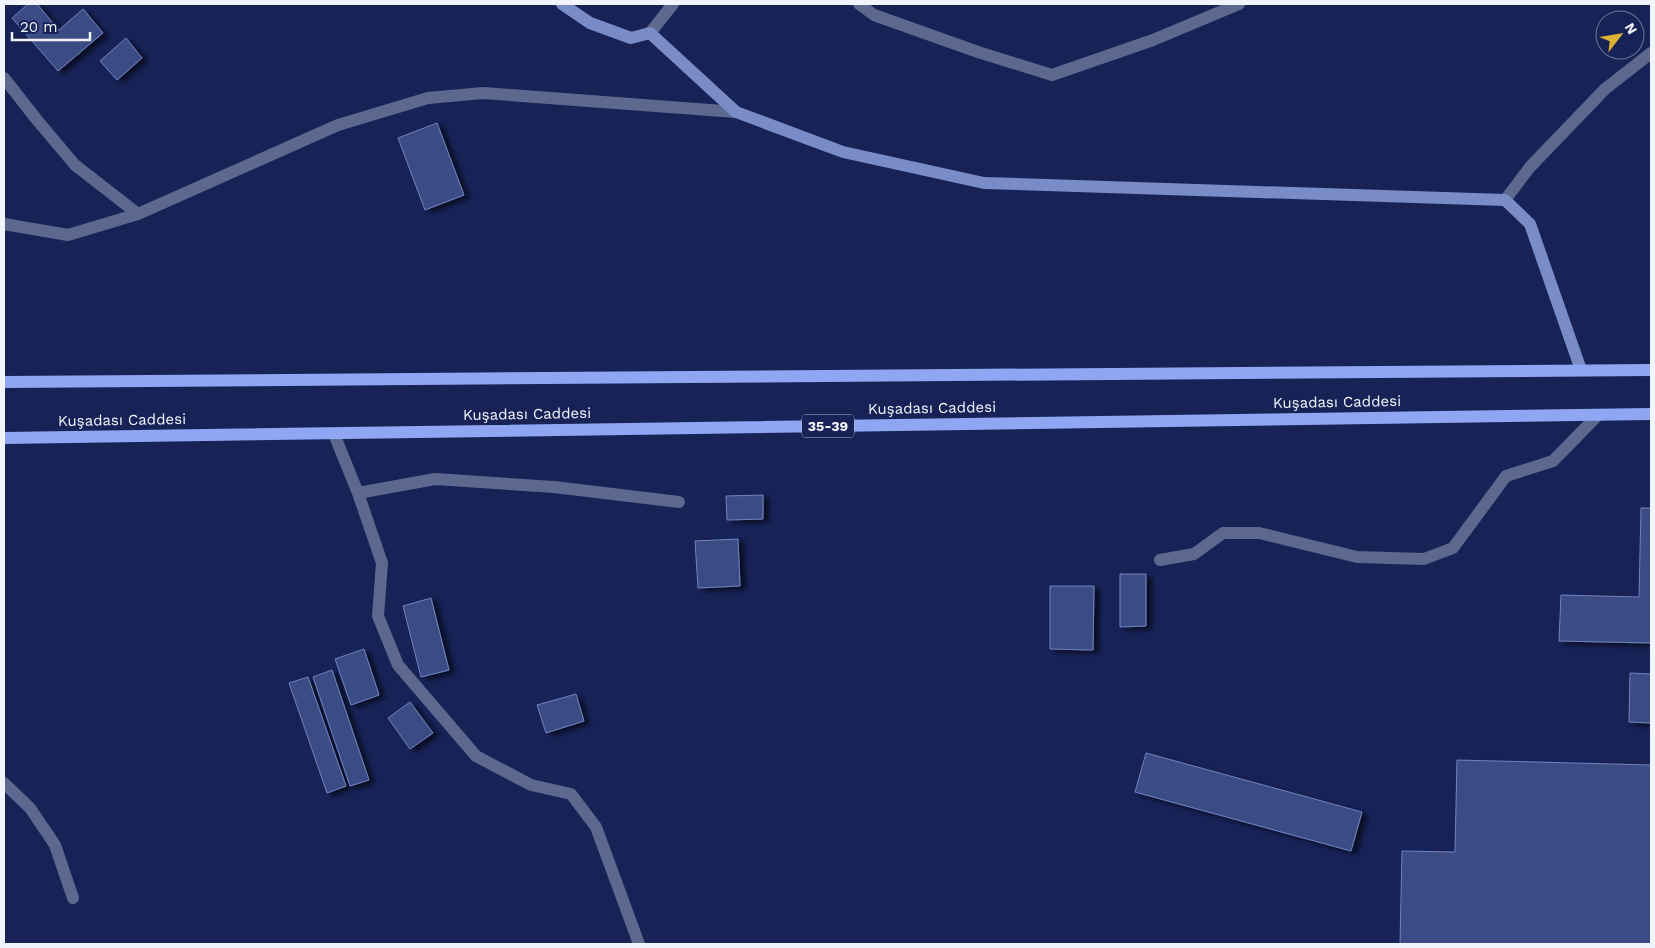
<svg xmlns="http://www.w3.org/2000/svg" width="1655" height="948" viewBox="0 0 1655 948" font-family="'Work Sans',sans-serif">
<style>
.building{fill:#3b4b83;stroke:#7083c1;filter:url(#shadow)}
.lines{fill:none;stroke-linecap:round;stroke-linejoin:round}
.street{stroke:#5c688d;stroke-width:12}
.secondary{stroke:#798cc6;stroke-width:12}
.primary{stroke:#8fa7f2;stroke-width:12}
.labels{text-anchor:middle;stroke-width:4;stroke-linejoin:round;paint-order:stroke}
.shield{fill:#172257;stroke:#b0b5c9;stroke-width:1}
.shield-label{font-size:14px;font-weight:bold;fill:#f1f4fa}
.street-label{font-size:15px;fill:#f1f4fa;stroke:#172257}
</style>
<defs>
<filter id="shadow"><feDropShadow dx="5.5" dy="3" stdDeviation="2.5" flood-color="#0009"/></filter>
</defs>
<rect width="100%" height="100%" fill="#172257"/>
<path class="building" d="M28,4H37L59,30L83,9L103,33L58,71L12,18Z
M126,38L142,58L117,80L100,61Z
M437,123L464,195L425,210L398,138Z
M763,495V519L727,520L726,496Z
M1641,508H1651V643L1559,641L1561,595L1639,597Z
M738,539L740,586L698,588L695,541Z
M1120,574H1146V626L1120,627Z
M1050,586H1094L1093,650L1050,649Z
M431,598L449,670L421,677L403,606Z
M364,649L379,695L351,705L335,659Z
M332,670L369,780L350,786L313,677Z
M1630,673L1651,674V723L1629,722Z
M308,677L346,786L327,793L289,683Z
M576,694L584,721L546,733L537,705Z
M410,702L433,733L410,749L388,718Z
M1146,753L1362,812L1351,851L1135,792Z
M1457,760L1651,765V944H1400L1402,851L1455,852Z"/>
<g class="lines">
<path class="street" d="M859,4L874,15L978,52L1052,75L1153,40L1239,4
M650,33L673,4
M4,78L37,120L75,165L138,214L338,125L428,98L483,93L736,112
M1505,200L1530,167L1605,89L1651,53
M4,224L68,235L138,214
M334,434L358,493L382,563L378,616L398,665L476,756L531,785L571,794L596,827L639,944
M358,493L435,479L554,487L679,502
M1160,560L1194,554L1223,533H1259L1357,557L1424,559L1453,548L1506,476L1553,461L1598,415
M4,783L30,808L55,845L73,898"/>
<path class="secondary" d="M562,4L590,23L631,38L650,33L736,112L843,152L984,183L1505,200L1530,224L1581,370"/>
<path class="primary" d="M4,382L1651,370
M4,438L1651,414"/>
</g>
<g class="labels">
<rect class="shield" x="802" y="414.5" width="52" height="23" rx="4"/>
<g class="shield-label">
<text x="828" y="431">35-39</text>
</g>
<g class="street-label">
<text transform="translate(1337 402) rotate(-1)" y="5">Kuşadası Caddesi</text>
<text transform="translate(932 408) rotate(-1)" y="5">Kuşadası Caddesi</text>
<text transform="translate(527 414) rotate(-1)" y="5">Kuşadası Caddesi</text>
<text transform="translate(122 420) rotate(-1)" y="5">Kuşadası Caddesi</text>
</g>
</g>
<rect width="1655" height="948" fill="none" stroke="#f1f4fa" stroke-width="10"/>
<g transform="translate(1620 35) rotate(59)"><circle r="24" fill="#172257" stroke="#6e7698"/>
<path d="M0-4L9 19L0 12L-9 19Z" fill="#dbb233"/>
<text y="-8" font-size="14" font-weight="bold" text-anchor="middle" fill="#f1f4fa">N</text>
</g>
<path d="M12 32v8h78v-8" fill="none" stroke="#f1f4fa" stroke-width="2.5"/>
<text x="20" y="32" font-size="15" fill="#f1f4fa" stroke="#172257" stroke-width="4" paint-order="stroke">20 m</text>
</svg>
